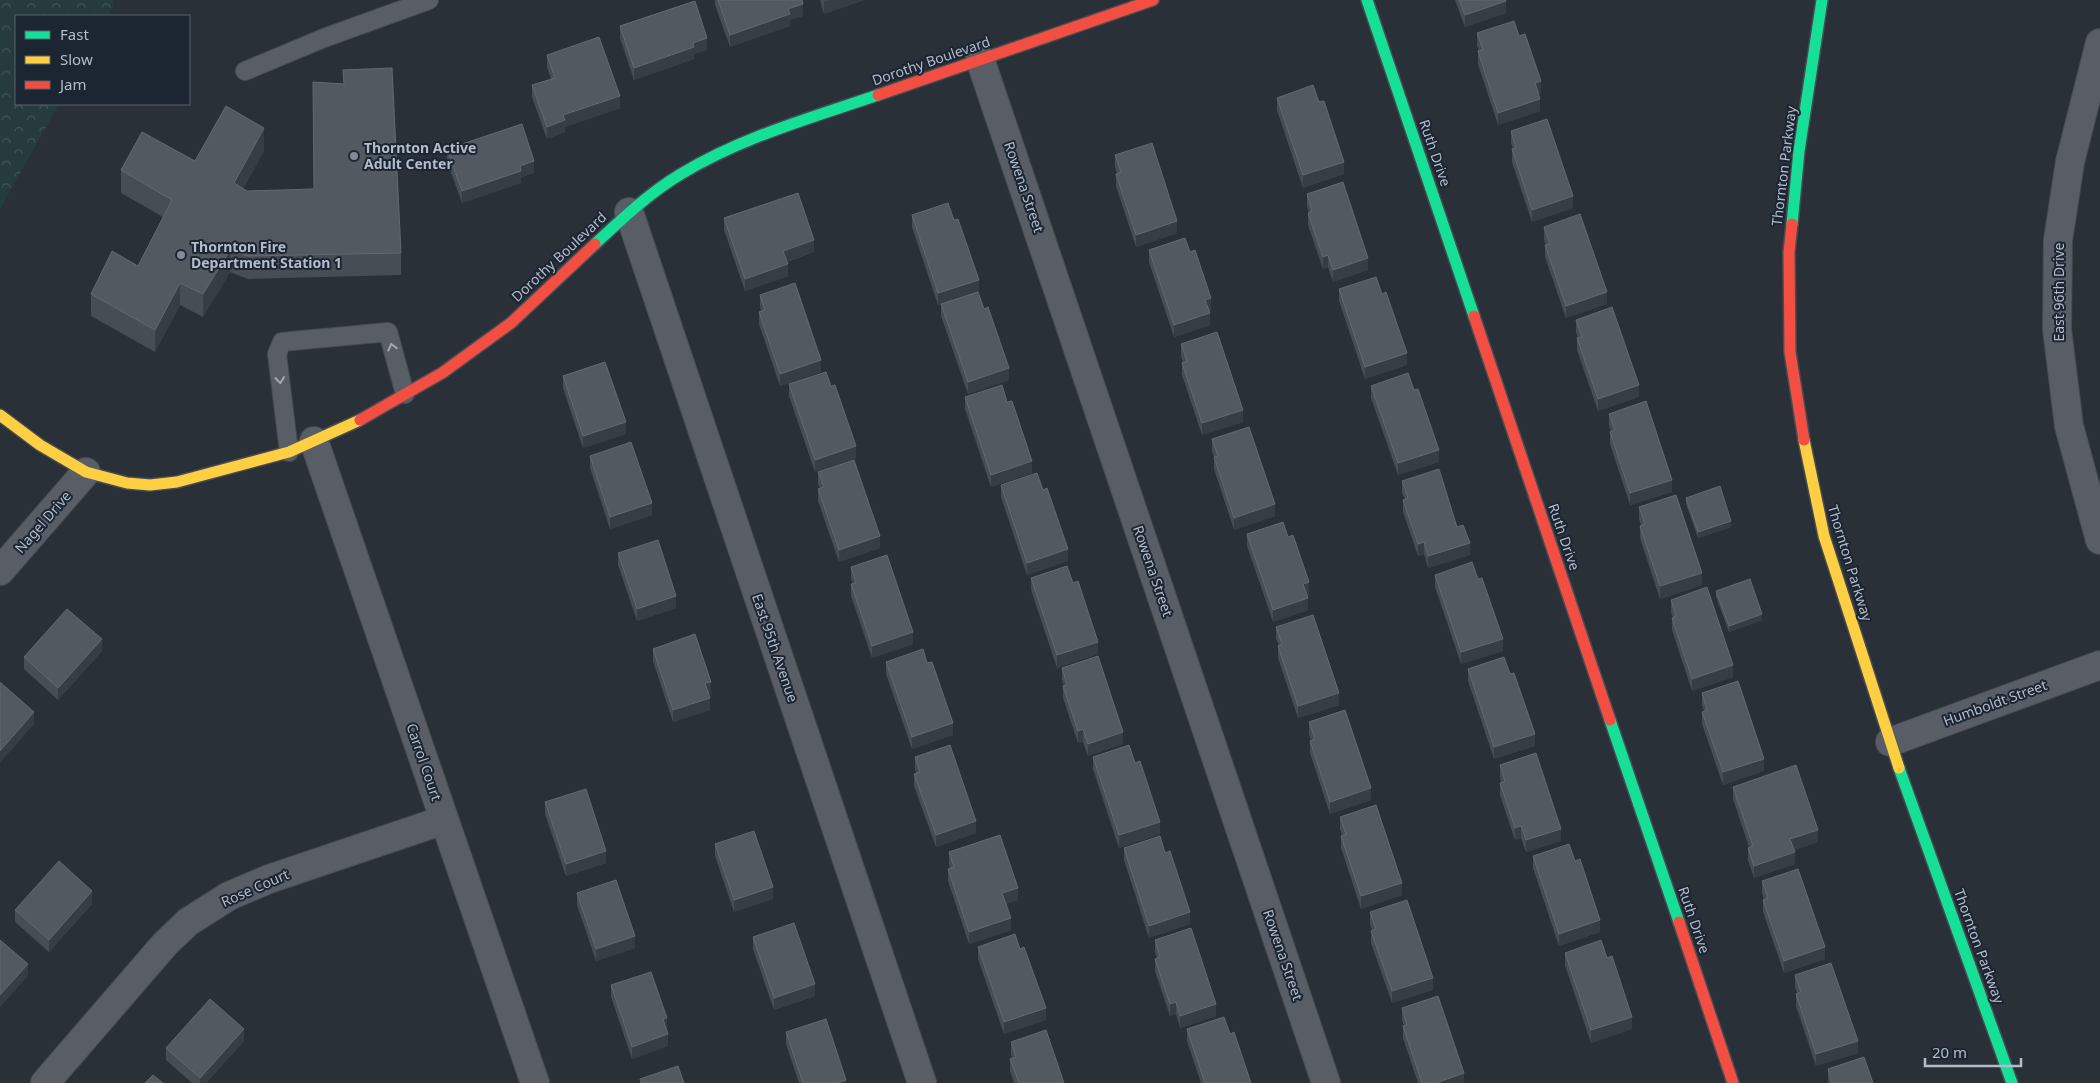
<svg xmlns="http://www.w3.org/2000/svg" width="2100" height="1083" viewBox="0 0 2100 1083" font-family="'Noto Sans',sans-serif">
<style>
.park{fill:url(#park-crowns)}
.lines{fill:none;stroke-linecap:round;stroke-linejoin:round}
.lane-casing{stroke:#474c53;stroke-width:20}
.street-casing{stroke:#474c53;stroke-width:30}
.fast-casing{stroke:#474c53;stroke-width:14}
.slow-casing{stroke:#474c53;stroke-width:14}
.jam-casing{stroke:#474c53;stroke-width:14}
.lane{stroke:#595e66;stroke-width:18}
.street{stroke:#595e66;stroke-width:28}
.fast{stroke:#16e098;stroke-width:11}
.slow{stroke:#ffcf43;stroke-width:11}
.jam{stroke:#f24e42;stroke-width:11}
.wall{fill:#474d54}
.shaded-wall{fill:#363d43}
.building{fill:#535960;stroke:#626971}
.oneway{stroke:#a1a9b5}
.poi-dot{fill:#838b96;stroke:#1c2633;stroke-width:2}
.labels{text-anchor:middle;stroke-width:4;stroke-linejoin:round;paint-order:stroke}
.street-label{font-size:14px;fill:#b3bcc9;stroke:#1c2633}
.poi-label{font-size:14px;font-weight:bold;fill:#b3bcc9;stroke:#1c2633;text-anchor:start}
</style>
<defs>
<pattern id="park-crowns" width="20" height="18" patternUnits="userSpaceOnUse" patternTransform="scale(1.25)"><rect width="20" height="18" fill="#263b3e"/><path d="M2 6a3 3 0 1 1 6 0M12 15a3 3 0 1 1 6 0" fill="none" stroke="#435559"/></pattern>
</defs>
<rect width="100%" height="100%" fill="#293038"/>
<path class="park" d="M0,0H113L114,5L108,16H16V104H59L0,209Z"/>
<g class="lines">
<defs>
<path id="lane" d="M245,71L324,38L429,0
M289,452L277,354L282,342L388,332L405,394"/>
<path id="street" d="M2100,43L2070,162L2058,240L2057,329L2069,426L2100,540
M980,59L1326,1083
M629,212L922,1083
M314,441L535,1083
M0,571L86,472
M1890,742L2100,665
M45,1083L165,944L188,922L229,896L269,879L444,820"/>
<path id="fast" d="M1367,0L1474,316
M1792,224L1799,151L1822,0
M595,244C622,219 649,193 681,174C742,137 811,118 878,95
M1610,720L1679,922
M1899,768L2012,1083"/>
<path id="slow" d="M0,415L40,445L86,472L127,483L150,485L177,482L289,452L360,420
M1804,440L1824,536L1899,768"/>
<path id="jam" d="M878,95L1153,0
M1792,224L1789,252L1790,352L1804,440
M1474,316L1610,720
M360,420L442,373L511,323L595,244
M1679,922L1733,1083"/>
</defs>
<use href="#lane" class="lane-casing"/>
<use href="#street" class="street-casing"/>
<use href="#fast" class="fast-casing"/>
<use href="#slow" class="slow-casing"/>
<use href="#jam" class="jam-casing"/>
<use href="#lane" class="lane"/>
<use href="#street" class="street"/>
<use href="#fast" class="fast"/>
<use href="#slow" class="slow"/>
<use href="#jam" class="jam"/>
</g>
<path class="wall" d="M715,0H802L803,16L790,20V26L730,47L715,5Z
M820,0H864L824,14Z
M1455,0H1506V13L1465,27Z
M620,26L707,50L694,54V59L634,80L620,38Z
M1477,33L1519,36L1541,93L1538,94L1540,111L1498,125L1478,64V51H1479L1477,45Z
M547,55L620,108L565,127V132L547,139L532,97V85L551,79L547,67Z
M1277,98L1344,174L1303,188L1277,110Z
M1511,131L1573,208L1532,222L1512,162V149H1513L1511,143Z
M447,149L534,173L521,177V183L462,203L447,161Z
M264,151L243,189L247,191L401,253V275L248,279L230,272L203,317L180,305L155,352L91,316V294L138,266L163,217L121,193V170L195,161Z
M1115,155L1177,233L1136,247L1116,186V174L1117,173L1115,167Z
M1307,194L1368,270L1333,282L1328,267L1323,269L1308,225V213L1309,212L1307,206Z
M912,215L979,292H978L1009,380L968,394L941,316V304L938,305L912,227Z
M724,218L814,252L787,262L788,276L745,291L724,230Z
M1544,227L1607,304L1566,318L1545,257V245H1546L1544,239Z
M1149,250L1211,310H1209L1210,325L1174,337L1149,262Z
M1339,289L1407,365L1365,379L1339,301Z
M760,295L821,372L780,386L759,324V312L761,311L760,307Z
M1576,320L1639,397L1598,411L1577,350V338H1578L1576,332Z
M1181,344L1243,422L1202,435L1182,375V363L1183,362L1181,356Z
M563,376L626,434L583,448L563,388Z
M789,384L856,458L815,472L789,396Z
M1371,386L1439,462L1398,475L1371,398Z
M965,397L1032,473L991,487L965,409Z
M1609,414L1672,492L1630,505L1610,444V432H1611L1609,426Z
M1212,439L1275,516L1234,530L1214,469V457L1212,451Z
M590,456L652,515L610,529L590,468Z
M818,472L880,548L839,562L818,501V489L820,488L818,484Z
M1402,481L1457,527L1470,555L1428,568L1424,554L1418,556L1403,512V500L1405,499L1402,493Z
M1001,485L1068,561L1027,575L1001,497Z
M1686,498L1731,527L1698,538L1686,504Z
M1639,507L1702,585L1660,599L1640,538V526L1641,525L1639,519Z
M1247,534L1309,594L1307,595L1308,610L1273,622L1247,546Z
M618,553L676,608L637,621L618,565Z
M851,567L913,644L872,658L851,596V584H853L851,579Z
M1435,575L1503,651L1461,664L1435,587Z
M1031,578L1098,654L1057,668L1031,590Z
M1716,591L1762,620L1729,632L1716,597Z
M1671,600L1733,677L1692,691L1672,630V618H1673L1671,612Z
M1276,627L1339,705L1298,718L1278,658V646L1279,645L1276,639Z
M653,649L711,694H709L710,710L673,722L653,661Z
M102,651L58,700L24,669V657Z
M886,662L953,735L912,749L886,674Z
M1062,668L1123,744L1088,756L1083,742L1078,743L1063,698V686H1064L1062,680Z
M1468,669L1535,746L1494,759L1468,681Z
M1702,693L1764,771L1723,785L1702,724V712L1704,711L1702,705Z
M1309,722L1371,800L1330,814L1310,753V741L1311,740L1309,734Z
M915,757L976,833L936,847L914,786V774L916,773L915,769Z
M1093,757L1160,834L1119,848L1093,769Z
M1500,765L1561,841L1526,852L1521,838L1515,840L1500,795V783H1501L1500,777Z
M1733,787L1818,842L1794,850L1795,864L1754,878L1748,860V848L1749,847L1733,799Z
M545,802L606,863L566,876L545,814Z
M1340,817L1402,895L1361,909L1341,848V836L1342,835L1340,829Z
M715,844L773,899L734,912L715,856Z
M1124,848L1190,924L1149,938L1124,860Z
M949,852L1018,900L1006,904L1011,930L969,944L948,881V869H950L949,864Z
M1533,856L1600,932L1559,946L1533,868Z
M1762,881L1825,959L1784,973L1763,912V900L1764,899L1762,893Z
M577,893L635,948L596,961L577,905Z
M92,904L49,952L15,922V910Z
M1370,912L1433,990L1392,1003L1371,943V931L1372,930L1370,924Z
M753,937L815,996L774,1010L753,949Z
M1155,940L1216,1016L1180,1028L1176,1014L1170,1016L1155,971V959L1157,958L1155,953Z
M978,947L1046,1020L1004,1034L978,959Z
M1565,953L1607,958L1632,1029L1591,1043L1565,965Z
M1795,975L1858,1053L1816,1066L1796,1006V994L1797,993L1795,987Z
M611,985L668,1046L632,1059L611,997Z
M1402,1008L1464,1083H1418L1403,1038V1026H1404L1402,1020Z
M1187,1029L1230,1034L1251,1083H1201L1187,1041Z
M786,1032L846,1083H799L786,1044Z
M244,1041L206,1083H192L166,1060V1048Z
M1011,1042L1064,1083H1014L1010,1071V1059L1012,1058L1011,1054Z
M1828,1069L1873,1083H1828Z"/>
<path class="shaded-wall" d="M830,0H864L824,14V2Z
M1506,1V13L1465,27V15Z
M803,4V16L790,20V26L730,47V35L788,9Z
M707,38V50L694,54V59L634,80V68L693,43Z
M1541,81V93L1535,95V83Z
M620,96V108L565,127V132L547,139V127L563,115Z
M1540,99V111L1498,125V113Z
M264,128V151L234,206V183Z
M534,161V173L521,177V183L462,203V191L520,166Z
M1344,162V174L1303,188V175Z
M1573,196V208L1532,222V210Z
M1177,221V233L1136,247V235Z
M814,240V252L783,263V251Z
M230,250V272L203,317V294Z
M1328,255V267L1323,269V257Z
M1368,258V270L1333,282V270Z
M788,264V276L745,291V279Z
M979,280V292L938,305V293Z
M180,283V305L155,352V330Z
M1607,292V304L1566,318V306Z
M1211,298V310L1205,312V300Z
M1210,313V325L1174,337V325Z
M1407,353V365L1365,379V367Z
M821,360V372L780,386V374Z
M1009,368V380L968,394V382Z
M1639,385V397L1598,411V399Z
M1243,410V422L1202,435V423Z
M626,422V434L583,448V436Z
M856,446V458L815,472V460Z
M1439,450V462L1398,475V463Z
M1032,461V473L991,487V475Z
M1672,480V492L1630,505V493Z
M652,503V515L610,529V517Z
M1275,504V516L1234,530V518Z
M1731,521V527L1698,538V532Z
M880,536V548L839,562V550Z
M1424,542V554L1418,556V544Z
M1470,543V555L1428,568V556Z
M1068,549V561L1027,575V563Z
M1702,573V585L1660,599V586Z
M1309,582V594L1303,596V584Z
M676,596V608L637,621V609Z
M1308,598V610L1273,622V610Z
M1762,614V620L1729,632V626Z
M913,632V644L872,658V646Z
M102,639V651L58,700V688Z
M1503,639V651L1461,664V652Z
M1098,642V654L1057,668V655Z
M1733,665V677L1692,691V679Z
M711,682V694L705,695V683Z
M1339,693V705L1298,718V706Z
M710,698V710L673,722V710Z
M34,712V724L0,763V751Z
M953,723V735L912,749V737Z
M1083,729V742L1078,743V731Z
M1123,732V744L1088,756V744Z
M1535,734V746L1494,759V747Z
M1764,759V771L1723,785V772Z
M1371,788V800L1330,814V802Z
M976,821V833L936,847V835Z
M1160,822V834L1119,848V835Z
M1521,826V838L1515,840V828Z
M1561,829V841L1526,852V840Z
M1818,830V842L1790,851V839Z
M606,851V863L566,876V864Z
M1795,852V864L1754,878V866Z
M1402,883V895L1361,909V896Z
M773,887V899L734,912V900Z
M1018,888V900L1002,905V893Z
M92,891V904L49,952V940Z
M1190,912V924L1149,938V926Z
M1011,918V930L969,944V932Z
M1600,920V932L1559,946V934Z
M635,936V948L596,961V949Z
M1825,947V959L1784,973V961Z
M28,964V976L0,1007V995Z
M1433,978V990L1392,1003V991Z
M815,984V996L774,1010V998Z
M1176,1002V1014L1170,1016V1004Z
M1216,1004V1016L1180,1028V1016Z
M1046,1008V1020L1004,1034V1022Z
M1632,1017V1029L1591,1043V1030Z
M667,1018V1030L663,1019Z
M244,1029V1041L206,1083H200V1078Z
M668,1034V1046L632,1059V1047Z
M1858,1041V1053L1816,1066V1054Z
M1464,1073V1083H1436Z
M846,1080V1083H836Z"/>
<path class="building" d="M718,0H802L803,4L788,9L790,14L730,35Z
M1459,0H1506V1L1465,15Z
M695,1L707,38L693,43L694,47L634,68L620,26Z
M1514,21L1519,36L1525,34L1541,81L1535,83L1540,99L1498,113L1478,51L1483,50L1477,33Z
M599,37L620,96L563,115L565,120L547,127L532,85L555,78L547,55Z
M392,68L401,253L248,256L230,250L203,294L180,283L155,330L91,294L112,251L138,266L172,200L121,170L142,132L195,161L226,106L264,128L234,183L247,191L314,189L313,82L344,84L343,70Z
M1313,85L1319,102L1324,101L1344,162L1303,175L1277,98Z
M1547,119L1573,196L1532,210L1512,149L1516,148L1511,131Z
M522,124L534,161L520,166L521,171L462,191L447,149Z
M1152,143L1177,221L1136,235L1116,174L1121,172L1115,155Z
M1343,182L1368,258L1333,270L1328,255L1323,257L1308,213L1312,211L1307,194Z
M798,193L814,240L783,251L788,264L745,279L724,218Z
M948,203L954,220L958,219L979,280L938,293L912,215Z
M1580,214L1607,292L1566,306L1545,245L1550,244L1544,227Z
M1185,238L1190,252L1195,250L1211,298L1205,300L1210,313L1174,325L1149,250Z
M1376,277L1382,294L1386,292L1407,353L1365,367L1339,289Z
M795,283L821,360L780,374L759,312L765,310L760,295Z
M978,292L984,309L988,307L1009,368L968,382L941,304Z
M1612,307L1639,385L1598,399L1577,338L1582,337L1576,320Z
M1217,332L1243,410L1202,423L1182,363L1187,361L1181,344Z
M605,362L626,422L583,436L563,376Z
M826,372L831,386L835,385L856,446L815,460L789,384Z
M1408,373L1414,390L1418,389L1439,450L1398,463L1371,386Z
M1002,385L1007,402L1012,401L1032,461L991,475L965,397Z
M1646,401L1672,480L1630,493L1610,432L1615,430L1609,414Z
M1249,427L1275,504L1234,518L1214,457L1218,456L1212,439Z
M631,442L652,503L610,517L590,456Z
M854,460L880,536L839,550L818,489L824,487L818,472Z
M1439,469L1457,527L1463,525L1470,543L1428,556L1424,542L1418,544L1403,500L1408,498L1402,481Z
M1037,473L1043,490L1047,488L1068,549L1027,563L1001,485Z
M1720,486L1731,521L1698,532L1686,498Z
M1676,495L1702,573L1660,586L1640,526L1645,524L1639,507Z
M1283,522L1288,537L1293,535L1309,582L1303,584L1308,598L1273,610L1247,534Z
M658,540L676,596L637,609L618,553Z
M887,555L913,632L872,646L851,584L856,583L851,567Z
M1472,562L1478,579L1482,578L1503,639L1461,652L1435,575Z
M1067,566L1073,583L1078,581L1098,642L1057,655L1031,578Z
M1750,579L1762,614L1729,626L1716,591Z
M1707,587L1733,665L1692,679L1672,618L1676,616L1671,600Z
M67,609L102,639L58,688L24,657Z
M1313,615L1339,693L1298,706L1278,646L1282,644L1276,627Z
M695,634L711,682L705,683L710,698L673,710L653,649Z
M923,649L927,663L932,662L953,723L912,737L886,662Z
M1098,656L1123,732L1088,744L1083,729L1078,731L1063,686L1067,685L1062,668Z
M1504,657L1510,674L1514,673L1535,734L1494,747L1468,669Z
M1738,681L1764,759L1723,772L1702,712L1707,710L1702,693Z
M0,682L34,712L0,751Z
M1345,710L1371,788L1330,802L1310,741L1315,739L1309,722Z
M950,745L976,821L936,835L914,774L920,772L915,757Z
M1129,745L1135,763L1140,761L1160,822L1119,835L1093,757Z
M1536,753L1561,829L1526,840L1521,826L1515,828L1500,783L1505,782L1500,765Z
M1796,765L1818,830L1790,839L1795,852L1754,866L1748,848L1753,846L1733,787Z
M586,789L606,851L566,864L545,802Z
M1376,805L1402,883L1361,896L1341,836L1346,834L1340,817Z
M754,831L773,887L734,900L715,844Z
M1000,835L1018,888L1002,893L1011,918L969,932L948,869L954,867L949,852Z
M1160,836L1165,853L1170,851L1190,912L1149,926L1124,848Z
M1569,844L1575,861L1580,859L1600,920L1559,934L1533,856Z
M59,861L92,891L49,940L15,910Z
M1798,869L1825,947L1784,961L1763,900L1768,898L1762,881Z
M616,880L635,936L596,949L577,893Z
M1407,900L1433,978L1392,991L1371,931L1376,929L1370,912Z
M794,923L815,984L774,998L753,937Z
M1191,928L1216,1004L1180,1016L1176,1002L1170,1004L1155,959L1160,957L1155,940Z
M1015,934L1020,949L1024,947L1046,1008L1004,1022L978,947Z
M0,940L28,964L0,995Z
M1601,940L1607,958L1612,956L1632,1017L1591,1030L1565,953Z
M1831,963L1858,1041L1816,1054L1796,994L1801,992L1795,975Z
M651,972L667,1018L663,1019L668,1034L632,1047L611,985Z
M1438,996L1464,1073L1436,1083H1422L1403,1026L1407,1025L1402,1008Z
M210,999L244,1029L200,1078L166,1048Z
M1224,1017L1230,1034L1234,1032L1251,1083H1205L1187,1029Z
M826,1019L846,1080L836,1083H803L786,1032Z
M1046,1030L1064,1083H1019L1010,1059L1016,1057L1011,1042Z
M1864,1057L1873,1083H1832L1828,1069Z
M678,1066L684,1083H641L640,1079Z
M153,1075L163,1083H145Z"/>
<defs><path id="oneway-chevron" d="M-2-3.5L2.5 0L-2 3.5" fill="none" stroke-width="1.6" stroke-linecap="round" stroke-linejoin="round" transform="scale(1.25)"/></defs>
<g class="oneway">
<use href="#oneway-chevron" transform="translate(392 347) rotate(-105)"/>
<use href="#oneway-chevron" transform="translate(280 380) rotate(83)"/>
</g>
<g class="poi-dot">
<circle cx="354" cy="156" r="5"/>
<circle cx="181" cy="255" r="5"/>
</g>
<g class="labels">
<g class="street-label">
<text transform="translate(931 61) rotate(-19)" y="5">Dorothy Boulevard</text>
<text transform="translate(1435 153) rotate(71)" y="5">Ruth Drive</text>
<text transform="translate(1784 166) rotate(-83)" y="5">Thornton Parkway</text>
<text transform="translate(1024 187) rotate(71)" y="5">Rowena Street</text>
<text transform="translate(559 257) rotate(-43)" y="5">Dorothy Boulevard</text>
<text transform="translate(2059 292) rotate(-90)" y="5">East 96th Drive</text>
<text transform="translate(43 522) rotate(-49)" y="5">Nagel Drive</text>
<text transform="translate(1564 537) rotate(71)" y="5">Ruth Drive</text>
<text transform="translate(1850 563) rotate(73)" y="5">Thornton Parkway</text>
<text transform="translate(1153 571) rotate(71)" y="5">Rowena Street</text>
<text transform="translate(775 648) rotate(71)" y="5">East 95th Avenue</text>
<text transform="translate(1995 703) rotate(-20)" y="5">Humboldt Street</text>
<text transform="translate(424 762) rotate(71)" y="5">Carrol Court</text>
<text transform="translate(255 888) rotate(-24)" y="5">Rose Court</text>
<text transform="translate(1694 920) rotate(71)" y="5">Ruth Drive</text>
<text transform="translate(1979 946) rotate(70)" y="5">Thornton Parkway</text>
<text transform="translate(1283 955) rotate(71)" y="5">Rowena Street</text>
</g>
<g class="poi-label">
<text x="364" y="153">Thornton Active<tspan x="364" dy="16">Adult Center</tspan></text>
<text x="191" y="252">Thornton Fire<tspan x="191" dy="16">Department Station 1</tspan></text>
</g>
</g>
<rect x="15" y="15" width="175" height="90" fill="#1c2633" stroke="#58626f"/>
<rect x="25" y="31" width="25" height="8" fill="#16e098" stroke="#58626f"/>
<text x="60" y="40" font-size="15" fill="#b3bcc9">Fast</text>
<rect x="25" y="56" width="25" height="8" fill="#ffcf43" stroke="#58626f"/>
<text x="60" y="65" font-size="15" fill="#b3bcc9">Slow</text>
<rect x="25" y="81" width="25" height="8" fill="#f24e42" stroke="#58626f"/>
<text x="60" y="90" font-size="15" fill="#b3bcc9">Jam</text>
<path d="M1925 1058v8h96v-8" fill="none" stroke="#b3bcc9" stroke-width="2.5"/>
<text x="1932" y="1058" font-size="15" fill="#b3bcc9" stroke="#1c2633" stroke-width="4" paint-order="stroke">20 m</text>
</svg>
